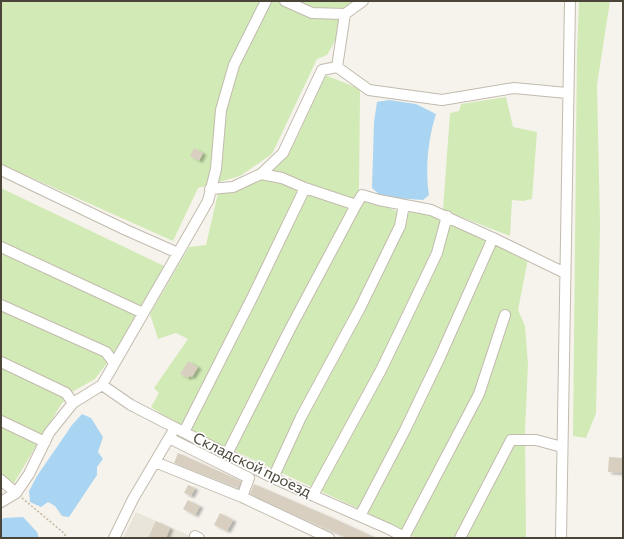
<svg xmlns="http://www.w3.org/2000/svg" width="624" height="539" viewBox="0 0 624 539" font-family="Commissioner,sans-serif">
<style>
.residential{fill:#eae5da}
.green{fill:#d2eab5}
.water{fill:#a9d4f2}
.building{fill:#d8cfc1;filter:url(#shadow)}
.lines{fill:none;stroke-linecap:round;stroke-linejoin:round}
.minor-casing{stroke:#c2bbae;stroke-width:12}
.path{stroke:#c4b79f;stroke-width:1.5;stroke-dasharray:2 2;stroke-linecap:butt}
.minor{stroke:#fff;stroke-width:10}
.labels{text-anchor:middle;stroke-width:3.5;stroke-linejoin:round;paint-order:stroke}
.street-label{font-size:15px;fill:#4b4439;stroke:#fff}
</style>
<defs>
<filter id="shadow"><feDropShadow dx="3.5" dy="2" stdDeviation="1" flood-color="#0004"/></filter>
</defs>
<rect width="100%" height="100%" fill="#f6f3ec"/>
<path class="residential" d="M136,512L195,538H123Z"/>
<path class="green" d="M1,1H358L327,55L317,59L272,154L240,176L198,188L173,241L1,164Z
M579,1H610L597,85L600,225L596,413L586,438L573,436L577,54Z
M325,75L360,89L359,189L367,199L406,215L413,210L450,223L528,259L518,310L525,326L528,364L525,431L526,538H416L389,523L179,425L151,407L159,393L154,388L188,339L176,333L158,339L150,314L189,247L206,245L218,193L260,179L280,163L296,140Z
M506,97L513,127L537,132L532,199L523,201L512,200L510,236L443,210L450,113L459,111L461,104Z
M1,188L164,266L134,321L107,363L95,379L70,393L60,406L14,483L1,475Z"/>
<path class="water" d="M389,100L416,104L436,114C428,139 425,169 429,195L423,200L382,197L372,188L374,122L377,102Z
M82,414L91,418L103,437L98,452L103,459L97,467V475L69,517L62,516L55,506L48,502L41,507L30,502L29,491L37,476L72,425Z
M23,517L37,532L39,538H1V520L4,518Z"/>
<path class="building" d="M194,148L203,153L199,161L190,156Z
M188,361L198,367L192,377L189,376L188,378L180,374Z
M178,453L241,481L238,488L174,463Z
M609,457L623,458V473L608,472Z
M254,484L337,520L376,538H348L295,515L250,494Z
M188,485L195,488L191,496L184,493Z
M188,500L200,506L195,515L183,509Z
M220,513L233,520L227,531L214,525Z
M156,521L170,528L166,538H148Z"/>
<g class="lines">
<defs>
<path id="minor" d="M285,1L312,13L345,14L363,1
M337,67L345,14
M1,170L126,230L178,253
M261,174L282,178L305,188L356,205L362,195L379,200L431,210L493,238L565,273
M210,189L233,187L261,174L283,153L322,70L337,67L369,90L442,100L514,88L567,93
M1,247L143,313
M1,305L106,352L114,363
M1,362L66,393L73,403
M102,385L131,405L273,478L389,529L406,538
M1,421L45,442
M184,432L253,296L305,188
M169,438L249,478L242,497L329,538
M227,454L290,329L356,205
M155,462L242,497
M273,478L301,417L360,308L400,226L404,205
M1,480L16,493
M313,495L381,370L409,312L437,253L447,216
M1,502L16,493L29,474L49,433L73,403L102,385L208,201L216,169L221,110L234,65L266,1
M360,516L405,430L440,357L493,238
M195,536L199,538
M404,537L479,394L505,315
M114,538L133,499L172,433
M460,538L511,440H536L562,447
M561,538L570,1"/>
</defs>
<use href="#minor" class="minor-casing"/>
<path class="path" d="M22,498L65,534V538"/>
<use href="#minor" class="minor"/>
</g>
<g class="labels">
<g class="street-label">
<text transform="translate(252 465) rotate(26)" y="5">Складской проезд</text>
</g>
</g>
<rect width="624" height="539" fill="none" stroke="#4b4439" stroke-width="4"/>
</svg>
